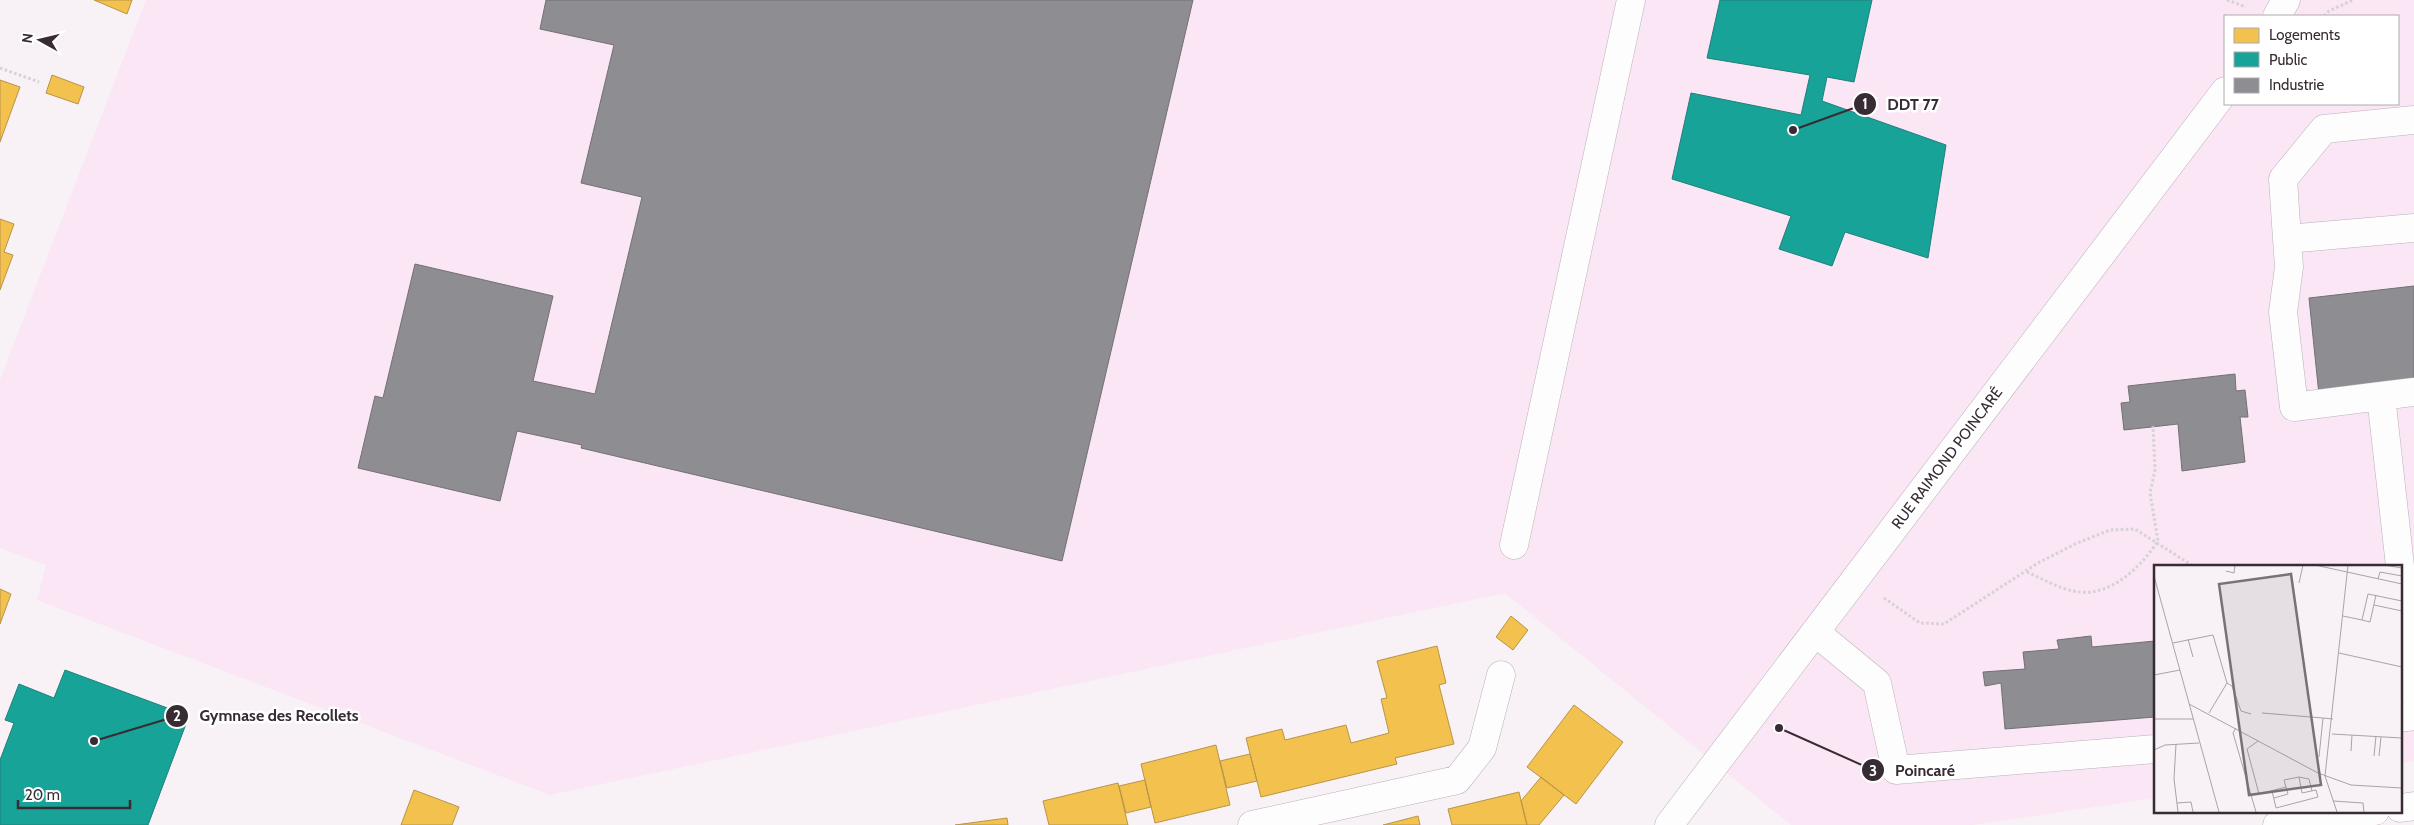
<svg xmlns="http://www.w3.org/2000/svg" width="2414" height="825" viewBox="0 0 2414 825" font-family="Cabin,sans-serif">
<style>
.built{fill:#fae6f5;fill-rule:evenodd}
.homes{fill:#f2c14e;stroke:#ba9446}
.public{fill:#17a398;stroke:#217f7a}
.industry{fill:#8d8d92;stroke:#737076}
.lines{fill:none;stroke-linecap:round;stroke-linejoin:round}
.minor-casing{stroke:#bab2b8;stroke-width:29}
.path{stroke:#d5d1d5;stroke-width:3;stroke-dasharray:2.5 2.5;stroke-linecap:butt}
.minor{stroke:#fefdfe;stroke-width:28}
.labels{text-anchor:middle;stroke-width:5;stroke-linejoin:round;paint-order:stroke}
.street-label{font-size:15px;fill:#372b34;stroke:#fff}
.inset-road{fill:none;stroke:#aba2a8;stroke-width:1}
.view{fill:#7b7078;fill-opacity:0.15;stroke:#7b7078;stroke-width:2.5}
.inset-edge{fill:none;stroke:#372b34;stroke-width:2.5}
.leader{fill:none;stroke:#372b34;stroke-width:2}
.callout-dot{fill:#372b34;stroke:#fff;stroke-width:2}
.mark-label{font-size:15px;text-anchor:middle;font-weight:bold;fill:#fff}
.callout-label{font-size:16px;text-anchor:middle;font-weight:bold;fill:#372b34;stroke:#fff;stroke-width:5;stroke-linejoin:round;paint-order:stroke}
</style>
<rect width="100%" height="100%" fill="#f8f1f6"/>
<path class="built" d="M146,0H2414V761L2400,763V566H2155V798L1973,825H1791L1505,593L550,795L37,600L46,565L0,548V380ZM2225,16H2398V104H2225Z"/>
<path class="homes" d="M94,0H132L127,14Z
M52,75L84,87L78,104L46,93Z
M0,80L20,87L0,142Z
M0,219L14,224L4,252L13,255L0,290Z
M0,589L11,594L0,624Z
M1511,616L1528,630L1513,650L1496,637Z
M1437,646L1446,683L1439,685L1454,744L1395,758L1397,764L1261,797L1246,738L1282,729L1285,740L1346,725L1351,743L1389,733L1381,699L1387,698L1377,661Z
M1574,705L1623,742L1576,804L1527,767Z
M1216,745L1230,805L1155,823L1141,764Z
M1250,754L1257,781L1227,788L1220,761Z
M1541,777L1564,795L1539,825H1527L1521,801Z
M1145,780L1151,807L1126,813L1119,786Z
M1118,783L1128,825H1049L1043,801Z
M414,790L459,807L452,825H401Z
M1519,792L1527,825H1452L1448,809Z
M1418,816L1420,825H1383Z
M1007,818L1008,825H955Z"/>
<path class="public" d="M1720,0H1872L1854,82L1827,77L1822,101L1946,145L1928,258L1845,232L1832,266L1779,249L1791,216L1672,179L1691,93L1801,115L1810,75L1707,58Z
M65,670L189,716L148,825H0V760L14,723L5,720L19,684L54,698Z"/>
<path class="industry" d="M546,0H1193L1062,561L581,448L582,445L517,431L500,501L358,468L375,396L383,398L415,264L553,296L533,381L595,394L642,197L581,183L614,45L540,29Z
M2414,286V383L2319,395L2309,298Z
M2235,374L2236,391L2245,390L2248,417H2240L2245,462L2182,471L2178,424L2124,430L2121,403L2130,402L2128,386Z
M2091,636L2092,647L2155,641V717L2005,729L2001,683L1985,686L1983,672L2025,669L2023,652L2059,649L2057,640Z"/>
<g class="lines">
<defs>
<path id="minor" d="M2277,16L2286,0
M2287,239L2283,179L2324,129L2414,120
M2381,396L2414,392
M1514,545L1631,0
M2400,566L2381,396L2294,407L2283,312L2289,267L2287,239L2414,228
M2400,567L2414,694
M1815,632L1877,683L1896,770L2155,749
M2400,718L2414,716
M2400,808L2414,806
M1252,825L1457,780L1482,748L1501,675
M1669,825L2225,91
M2277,825L2375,811"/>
</defs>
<use href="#minor" class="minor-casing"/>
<path class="path" d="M2227,0L2246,7
M2324,16L2329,11L2353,0
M0,68L39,82
M2027,572C2041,578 2058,588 2073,591C2109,599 2140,568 2158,541L2150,493L2155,470L2153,426
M1884,598L1920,623L1944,624L2038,563L2075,544L2110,530L2135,529L2193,566"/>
<use href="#minor" class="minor"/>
</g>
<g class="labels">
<g class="street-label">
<text transform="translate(1947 458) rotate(-53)" y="5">RUE RAIMOND POINCARÉ</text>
</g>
</g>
<g transform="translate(2154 565)">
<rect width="248" height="248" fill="#f8f1f6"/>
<path class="inset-road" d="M161,0L248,19M230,0L248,3M72,6L80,8L81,0M0,11L65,247M224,14L226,7L248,11M145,18L149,0M220,40L248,46M189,51L208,55L214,29L248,36M208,55L216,57L222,30M34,74L39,92M19,78L59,70L73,118L78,121L87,146L97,149M185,88L248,102M0,110L26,105M35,139L164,208L197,220L248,223M55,148L73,118M108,148L169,153M0,154H39M82,163L79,168L102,247M178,169L248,173M104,176L93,184L105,229L132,222L130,215L145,212L148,228L162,225L164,232L122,243L118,226M22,179L20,214L24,247M0,185L11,180L45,178M197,186L198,170M220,191L222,171M225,191L227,172M165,192L169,153L179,154M145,212L155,214L158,226M120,233L134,229L132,222M179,236L209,238L210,247M23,238L37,237L39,247M183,247L171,211L194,0"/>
<path class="view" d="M137,9L167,220L95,230L65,19Z"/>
<rect width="248" height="248" class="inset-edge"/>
</g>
<path class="leader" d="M1793 130L1865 104M94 741L177 716M1779 728L1873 770"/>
<g class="callout-dot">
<circle cx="1793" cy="130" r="5"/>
<circle cx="94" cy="741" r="5"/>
<circle cx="1779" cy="728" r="5"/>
<circle cx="1865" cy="104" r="12"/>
<circle cx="177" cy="716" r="12"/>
<circle cx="1873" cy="770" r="12"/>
</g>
<g class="mark-label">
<text x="1865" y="109">1</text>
<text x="177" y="721">2</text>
<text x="1873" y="776">3</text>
</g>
<g class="callout-label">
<text x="1913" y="110">DDT 77</text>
<text x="279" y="721">Gymnase des Recollets</text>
<text x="1925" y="776">Poincaré</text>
</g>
<rect x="2224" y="15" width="175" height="90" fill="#ffffff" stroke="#afaaae"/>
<rect x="2234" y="28" width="25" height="15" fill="#f2c14e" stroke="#afaaae"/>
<text x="2269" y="40" font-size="15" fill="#372b34">Logements</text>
<rect x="2234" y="52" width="25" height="15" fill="#17a398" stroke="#afaaae"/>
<text x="2269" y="65" font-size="15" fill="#372b34">Public</text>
<rect x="2234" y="78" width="25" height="15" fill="#8d8d92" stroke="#afaaae"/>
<text x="2269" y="90" font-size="15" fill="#372b34">Industrie</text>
<g transform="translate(40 40) rotate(278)" stroke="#ffffff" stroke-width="4" paint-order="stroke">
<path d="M0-4L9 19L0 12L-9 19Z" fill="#372b34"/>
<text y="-8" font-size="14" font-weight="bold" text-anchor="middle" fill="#372b34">N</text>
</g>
<path d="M18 800v8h112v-8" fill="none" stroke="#372b34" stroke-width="2.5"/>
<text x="25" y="800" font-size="15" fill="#372b34" stroke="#ffffff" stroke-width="4" paint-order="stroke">20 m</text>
</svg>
